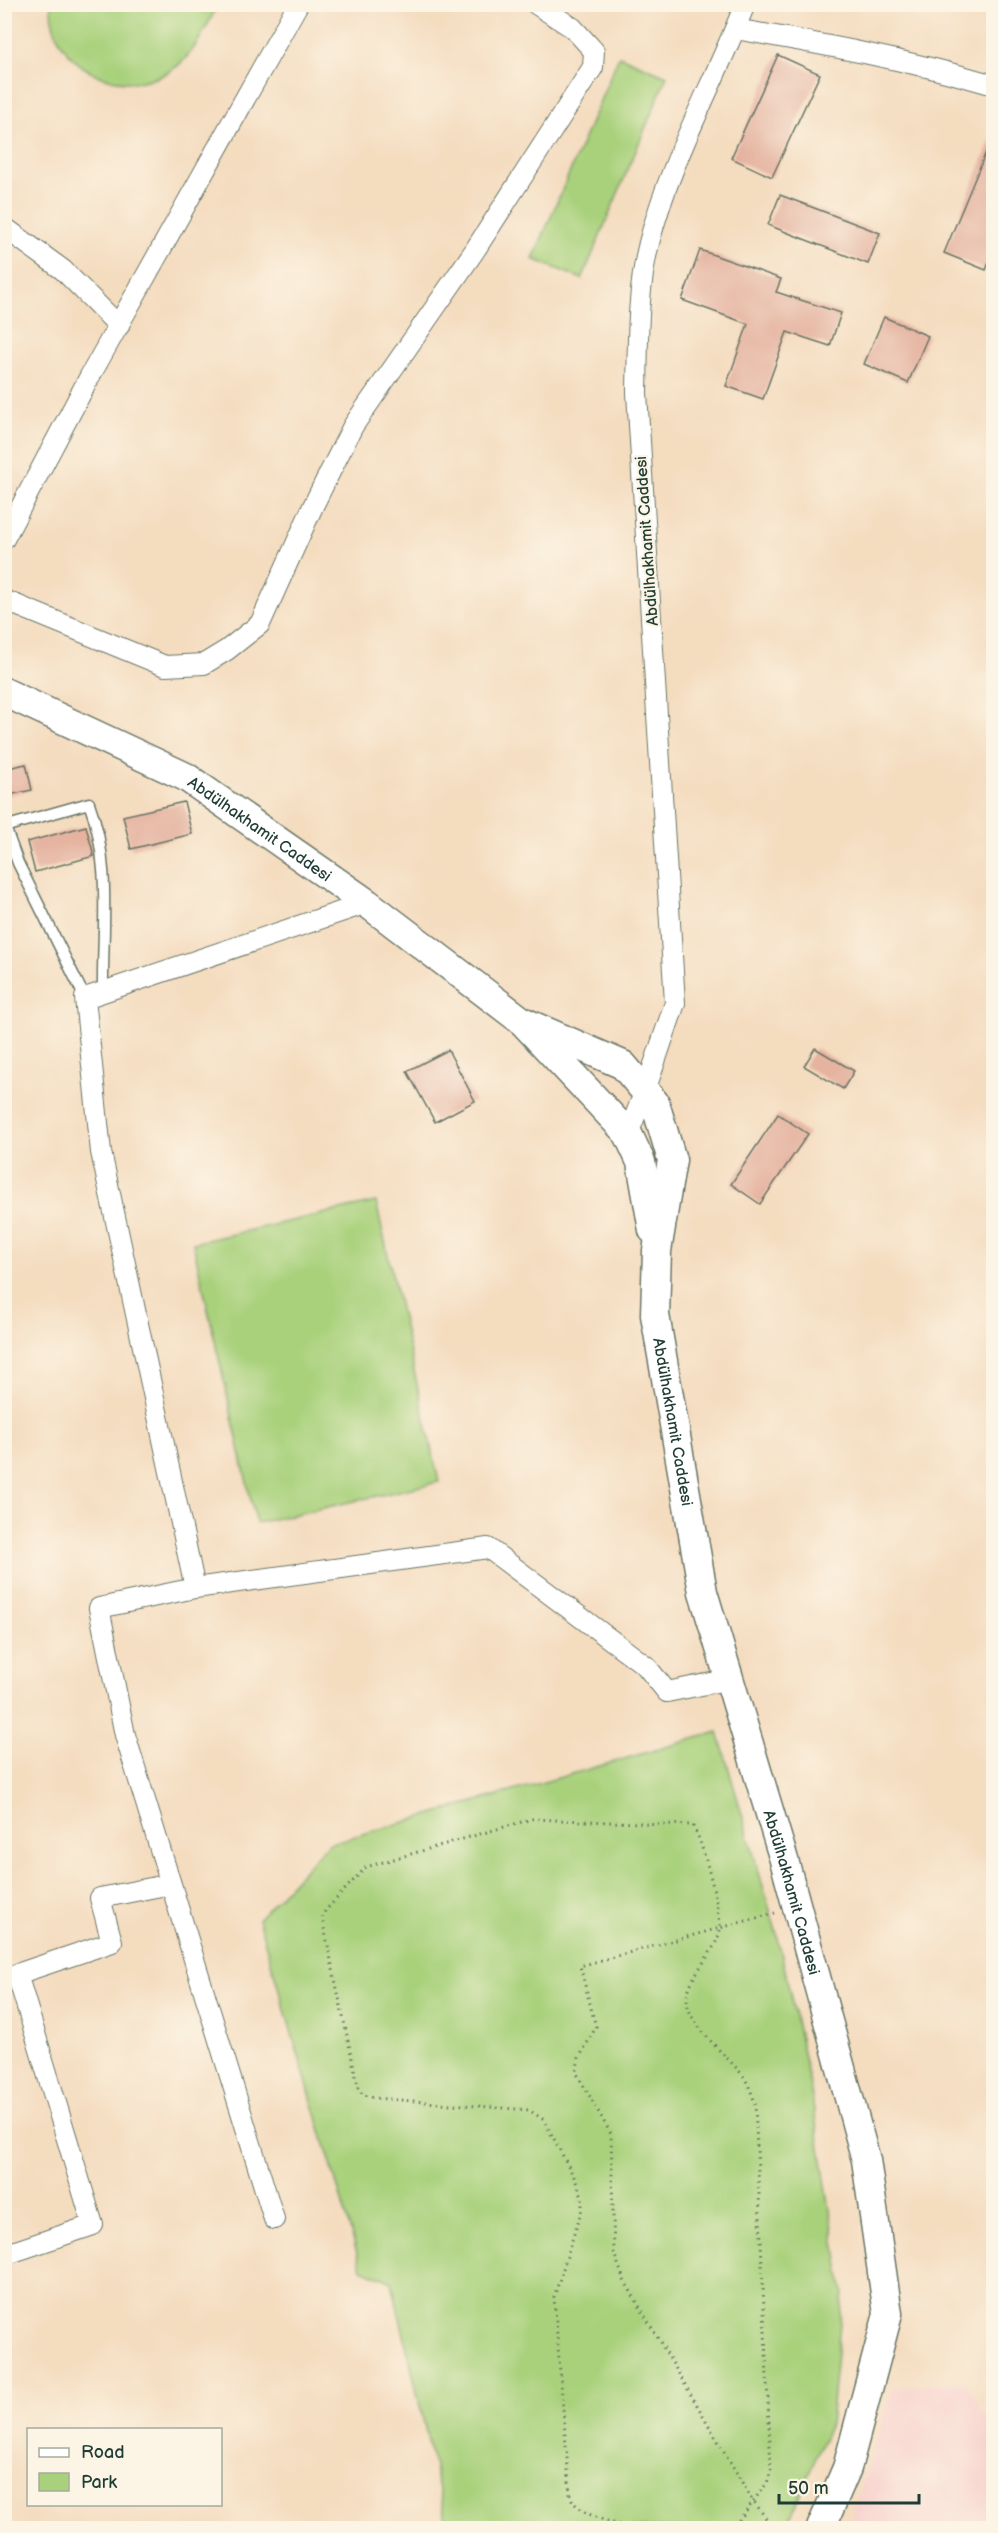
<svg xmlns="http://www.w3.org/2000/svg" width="998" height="2533" viewBox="0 0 998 2533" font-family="'Balsamiq Sans',sans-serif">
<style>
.built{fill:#f7d0cc}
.green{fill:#a9d17c;stroke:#648758;stroke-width:1.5}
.building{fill:#e5b3a0}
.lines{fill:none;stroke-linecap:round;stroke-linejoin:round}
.lane-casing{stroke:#6a7565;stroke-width:13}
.street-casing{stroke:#6a7565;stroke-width:22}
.secondary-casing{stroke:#6a7565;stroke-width:31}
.path{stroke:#6a7565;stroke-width:3;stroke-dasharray:1.5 4.5;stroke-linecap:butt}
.lane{stroke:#fff;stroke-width:10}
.street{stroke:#fff;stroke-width:20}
.secondary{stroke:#fff;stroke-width:28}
.labels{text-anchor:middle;stroke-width:4.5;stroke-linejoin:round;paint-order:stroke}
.street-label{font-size:16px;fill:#1f3d34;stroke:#fcf5e5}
</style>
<rect width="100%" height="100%" fill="#fcf5e5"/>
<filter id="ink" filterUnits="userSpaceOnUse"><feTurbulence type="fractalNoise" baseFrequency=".0167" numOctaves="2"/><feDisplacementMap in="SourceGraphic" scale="12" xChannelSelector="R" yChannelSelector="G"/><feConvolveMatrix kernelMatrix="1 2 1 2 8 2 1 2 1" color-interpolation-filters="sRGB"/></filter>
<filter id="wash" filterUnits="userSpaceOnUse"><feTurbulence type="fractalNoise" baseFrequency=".008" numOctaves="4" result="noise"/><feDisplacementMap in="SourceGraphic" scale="24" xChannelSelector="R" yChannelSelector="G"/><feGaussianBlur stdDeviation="1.35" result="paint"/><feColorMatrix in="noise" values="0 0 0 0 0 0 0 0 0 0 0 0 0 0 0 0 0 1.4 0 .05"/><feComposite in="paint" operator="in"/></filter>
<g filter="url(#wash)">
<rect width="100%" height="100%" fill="#f4dcbf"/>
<path class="built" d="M966,2382L993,2429V2528H848L893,2388Z"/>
<path class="green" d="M51,5V4L218,5C205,28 194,57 170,71C120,102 49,64 51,5Z
M619,56L667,76L582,279L533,259Z
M376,1202L439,1482L256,1523L193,1243Z
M718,1732L778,1938L810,2085L843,2292L830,2424L786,2528H596L579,2521L447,2525L392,2282L362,2269L258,1919L328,1844Z"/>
<g id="blocks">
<path class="building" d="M778,55L820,74L772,177L731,158Z
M993,135V253L986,270L944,253Z
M780,195L880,233L868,264L768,225Z
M700,250L781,279L776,292L841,313L830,346L787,332L763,399L726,386L748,324L682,300Z
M884,317L928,336L908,383L864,364Z
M26,764L32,790L4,796V769Z
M184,802L192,834L131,849L123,816Z
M86,826L94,856L35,872L27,842Z
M815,1048L854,1071L843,1089L804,1066Z
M448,1050L475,1101L435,1122L407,1071Z
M778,1114L808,1134L760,1204L731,1184Z"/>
</g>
</g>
<g filter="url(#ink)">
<use href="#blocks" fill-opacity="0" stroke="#6a7565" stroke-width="1.5"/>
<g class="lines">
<defs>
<path id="lane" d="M4,827L89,803C112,863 102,929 103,992
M5,827L18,863L85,998"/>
<path id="street" d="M735,29C822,44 909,60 994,85
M4,227L63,270L119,326
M4,539L90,376L298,4
M4,600L165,666L204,664L227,650L260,624L314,504L353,426L475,250L593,67L594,51L573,28L536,4
M367,903L85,998L101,1152L195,1588L488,1548L646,1666L667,1692L731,1679
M628,1134L645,1091L675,1003L637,393C638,343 637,291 649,243C670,160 714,84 745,4
M195,1588L99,1608L125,1735L274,2219
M4,2255L93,2225L17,1974L112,1942L100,1898L171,1884"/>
<g id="secondary">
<path id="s1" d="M4,692L186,777L367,903L522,1021L628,1134L641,1162L653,1230"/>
<path id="s2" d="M522,1021L623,1065L655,1103L672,1160L657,1251L655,1315L703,1592L784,1860L866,2160L888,2314L847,2468L821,2528"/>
</g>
</defs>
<use href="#lane" class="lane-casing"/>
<use href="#street" class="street-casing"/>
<use href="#secondary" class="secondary-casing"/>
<path class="path" d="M631,2528C613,2522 576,2516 570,2495L554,2297L582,2209V2196L574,2177L544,2120L529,2110L374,2098L362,2094L358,2087L322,1918L325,1911L366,1867L532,1819L692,1825C701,1833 722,1917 720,1930C715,1955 687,1975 687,2001C688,2025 729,2057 744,2077C749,2085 752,2094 755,2103L771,2470L767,2483L733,2528
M773,2528L750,2496L624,2280L614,2253L611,2134L576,2072L579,2058L596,2027L580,1966L775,1913"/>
<use href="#lane" class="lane"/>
<use href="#street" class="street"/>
<use href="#secondary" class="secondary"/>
</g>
</g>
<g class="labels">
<g class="street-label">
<text transform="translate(646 541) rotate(-94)" y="6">Abdülhakhamit Caddesi</text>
<text dy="6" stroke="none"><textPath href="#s1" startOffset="291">Abdülhakhamit Caddesi</textPath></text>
<text dy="6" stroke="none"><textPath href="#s2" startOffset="484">Abdülhakhamit Caddesi</textPath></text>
<text dy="6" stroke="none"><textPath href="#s2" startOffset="970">Abdülhakhamit Caddesi</textPath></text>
</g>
</g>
<rect width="998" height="2533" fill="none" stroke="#fcf5e5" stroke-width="24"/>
<rect x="27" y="2428" width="195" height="78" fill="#fcf5e5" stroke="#a4ab9e" stroke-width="1.5"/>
<rect x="39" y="2448" width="30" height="9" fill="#ffffff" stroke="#a4ab9e" stroke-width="1.5"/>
<text x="81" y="2458" font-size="18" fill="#1f3d34">Road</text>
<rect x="39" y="2473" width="30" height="18" fill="#a9d17c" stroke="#a4ab9e" stroke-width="1.5"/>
<text x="81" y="2488" font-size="18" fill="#1f3d34">Park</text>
<path d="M779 2494v9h140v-9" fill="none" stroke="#1f3d34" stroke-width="3"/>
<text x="788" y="2494" font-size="18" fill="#1f3d34" stroke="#fcf5e5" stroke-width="4.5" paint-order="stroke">50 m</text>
</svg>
